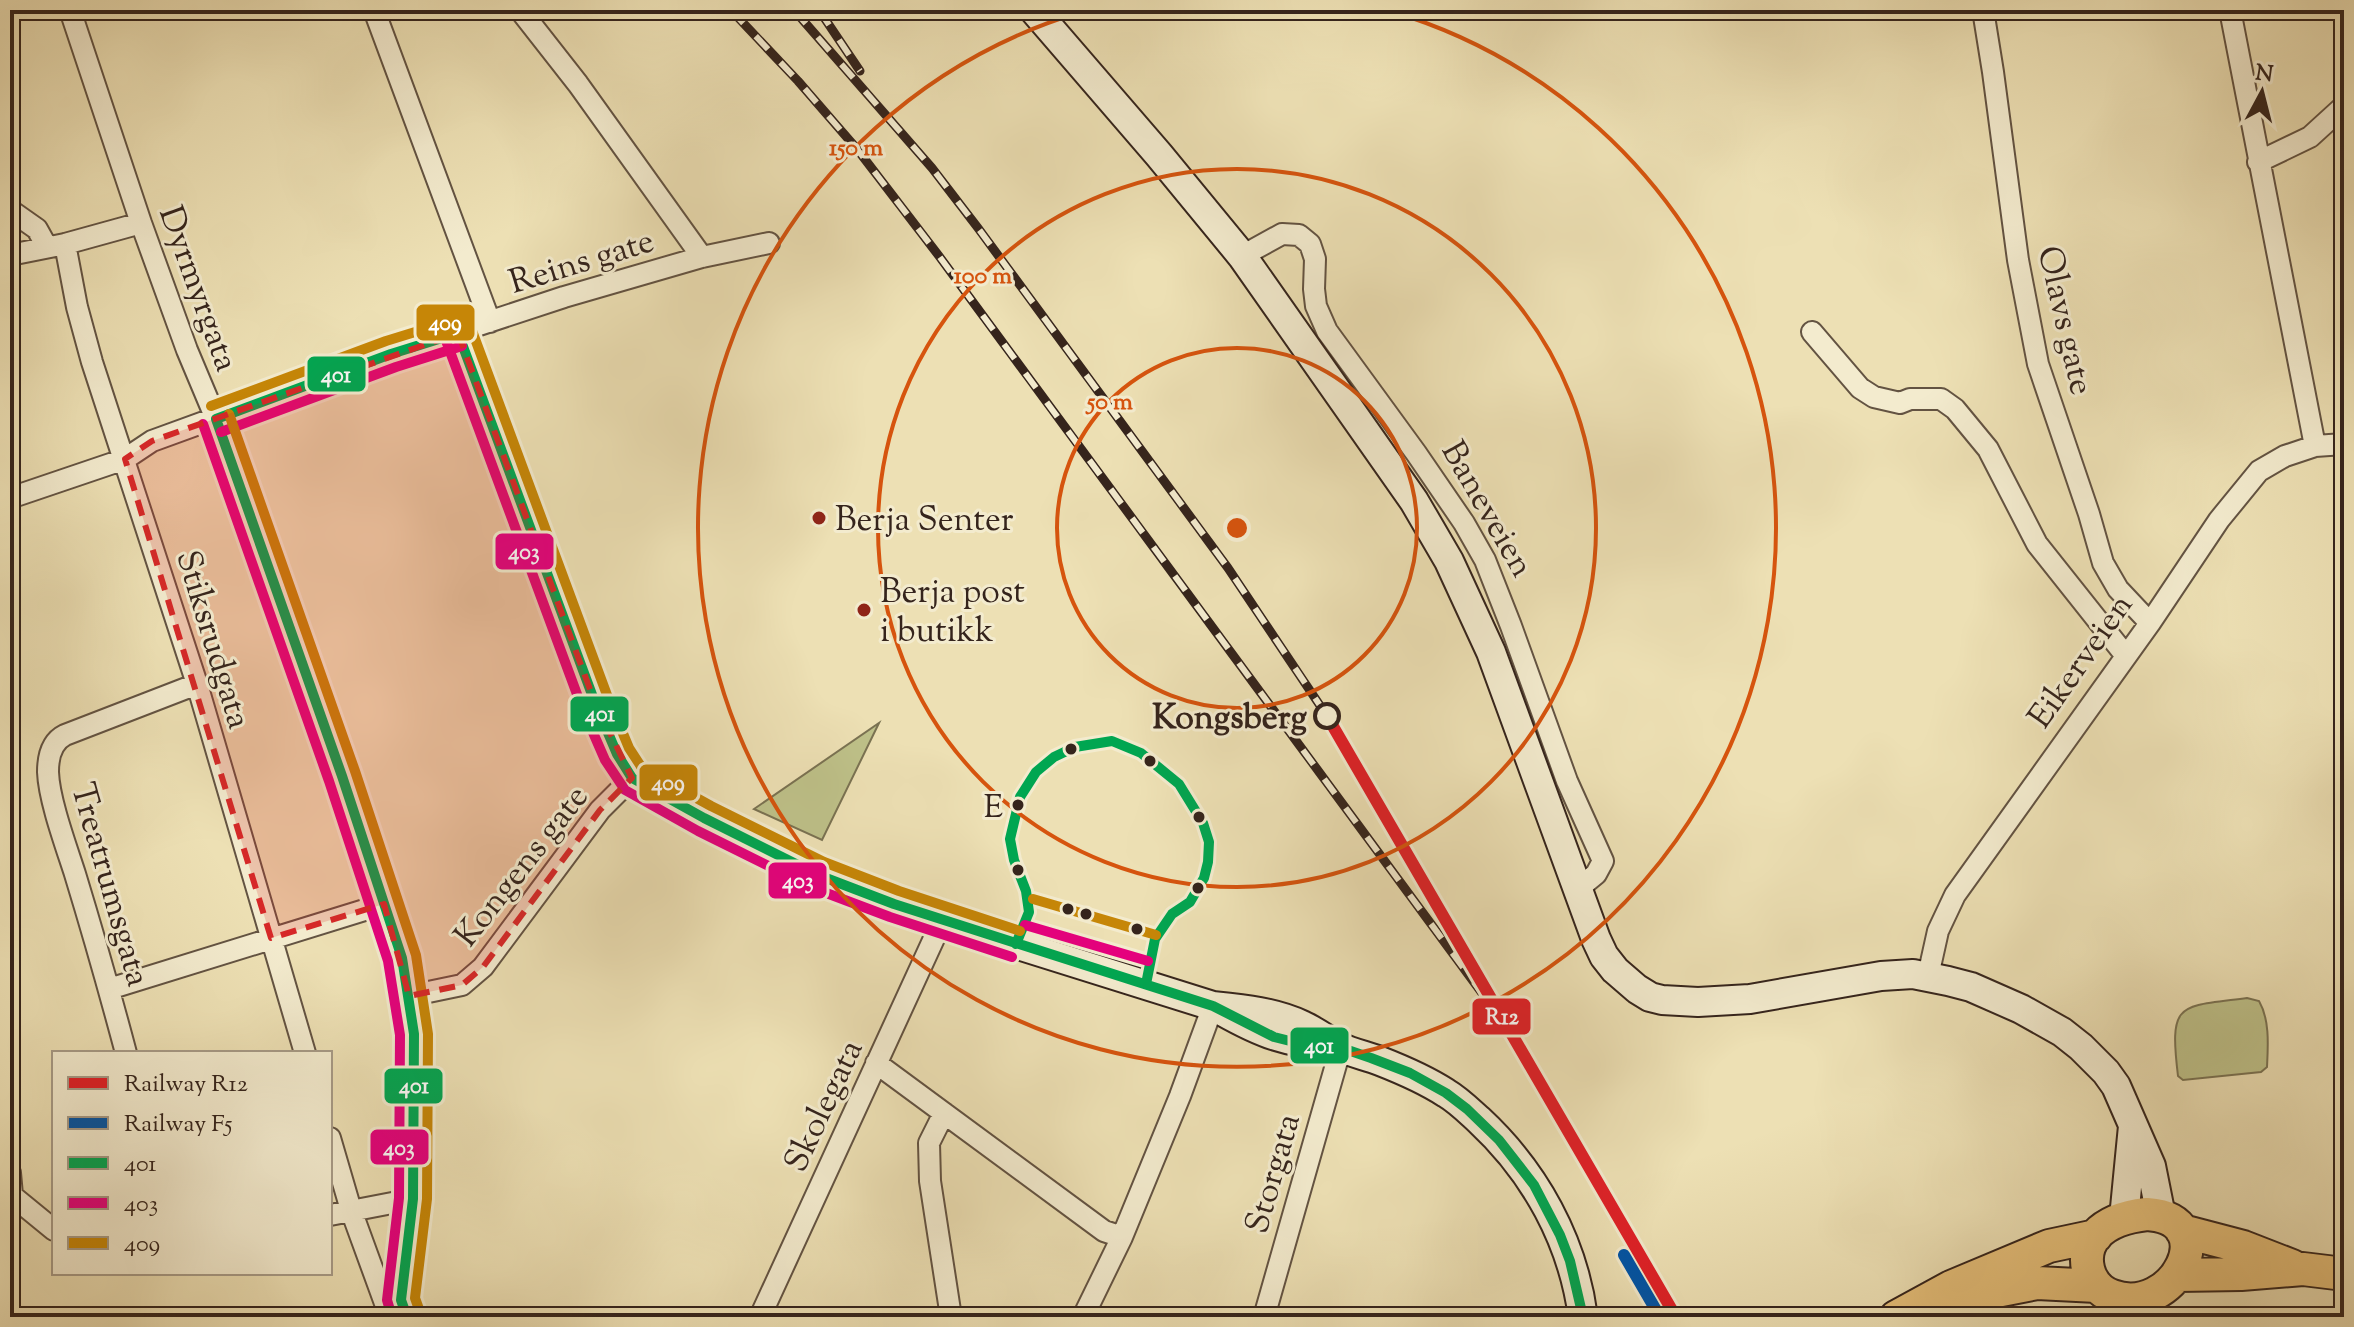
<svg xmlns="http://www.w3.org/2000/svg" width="2354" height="1327" viewBox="0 0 2354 1327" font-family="'Sorts Mill Goudy',serif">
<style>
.green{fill:#bec189;stroke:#7a7252;stroke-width:2}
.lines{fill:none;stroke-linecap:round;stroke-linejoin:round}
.street-casing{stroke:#635342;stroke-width:24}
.secondary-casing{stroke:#35241c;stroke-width:32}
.primary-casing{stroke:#35241c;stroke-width:36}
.street{stroke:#f3ebce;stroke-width:20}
.secondary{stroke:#f3ebce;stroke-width:28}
.primary{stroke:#e6c07a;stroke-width:32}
.rail-casing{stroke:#35241c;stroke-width:9}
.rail{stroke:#f3ebce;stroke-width:6;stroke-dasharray:18;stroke-linecap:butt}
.bus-1-casing{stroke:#f3ebce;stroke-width:16}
.bus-2-casing{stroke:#f3ebce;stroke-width:16}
.bus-3-casing{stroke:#f3ebce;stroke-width:16}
.bus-1{stroke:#00a651;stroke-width:10}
.bus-2{stroke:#e5007d;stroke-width:10}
.bus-3{stroke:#c68607;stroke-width:10}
.rail-1-casing{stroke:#f3ebce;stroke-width:18}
.rail-2-casing{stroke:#f3ebce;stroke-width:18}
.rail-1{stroke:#df2027;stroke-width:12}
.rail-2{stroke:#0054a6;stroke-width:12}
.marked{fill:#d62828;fill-opacity:0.2;stroke:#d62828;stroke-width:6;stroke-dasharray:16 10;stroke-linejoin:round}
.ring{fill:none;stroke:#d6540e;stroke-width:4}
.poi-dot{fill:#8f2418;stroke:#f3ebce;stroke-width:3}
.stop-dot{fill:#f3ebce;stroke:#35241c;stroke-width:4}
.bus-dot{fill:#35241c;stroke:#f3ebce;stroke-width:3}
.labels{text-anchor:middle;stroke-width:6;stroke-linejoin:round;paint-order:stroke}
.bus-label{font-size:32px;fill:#35241c;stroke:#f3ebce;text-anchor:end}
.street-label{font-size:34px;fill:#35241c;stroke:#f3ebce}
.poi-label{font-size:34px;fill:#35241c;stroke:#f3ebce;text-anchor:start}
.stop-label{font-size:34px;font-weight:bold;fill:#35241c;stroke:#f3ebce;text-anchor:end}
.centre{fill:#d6540e;stroke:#f3ebce;stroke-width:4}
.ring-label{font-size:24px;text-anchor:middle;font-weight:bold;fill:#d6540e;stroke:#f3ebce;stroke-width:6;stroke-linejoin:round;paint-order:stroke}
.line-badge{stroke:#f3ebce;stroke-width:3}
.badge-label{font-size:22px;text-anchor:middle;font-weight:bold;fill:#fff}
</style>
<rect width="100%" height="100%" fill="#ede0b4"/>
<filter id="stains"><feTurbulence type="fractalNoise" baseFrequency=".0025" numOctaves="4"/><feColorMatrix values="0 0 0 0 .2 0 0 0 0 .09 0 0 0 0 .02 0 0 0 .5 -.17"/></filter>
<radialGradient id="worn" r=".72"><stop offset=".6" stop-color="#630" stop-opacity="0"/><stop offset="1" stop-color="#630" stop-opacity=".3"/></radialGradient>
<path class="green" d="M879,723L822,840L754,809Z
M2247,998L2259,1001C2270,1020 2268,1046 2267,1067L2261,1072L2183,1080L2178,1076C2169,1001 2178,1007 2247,998Z"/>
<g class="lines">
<defs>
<path id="street" d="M70,10L141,223L187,350L216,419L342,776L402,958L414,1034L413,1199L401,1300L407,1317
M374,10L490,322
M520,10L578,84L702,257
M1983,10L1993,72L2018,260L2038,364L2089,514L2103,563L2118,589L2150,623
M2230,10L2315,446
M2258,162L2310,137L2344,106
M10,210L37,229L47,247
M65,244L77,307L92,362L197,684L305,1053
M10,255L65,244L141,223
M1242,256L1282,234L1299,235L1310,244L1315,259L1314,289L1316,306L1327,331L1416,453L1464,523L1485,560L1511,626L1567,781L1603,861L1596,874L1579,888
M1812,332L1860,388L1874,397L1900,403L1910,399H1941L1955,409L1988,449L2037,544L2126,656
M458,333L594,700L617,754L632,778L704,818L818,875L942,921L760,1317
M10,498L125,459L152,441L391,354L564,297L702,257L769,243
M1928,976L1938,931L1955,895L2150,623L2219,520L2259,471L2285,456L2315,446L2344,444
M109,989L384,904
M409,996L462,985L483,967L600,810L632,778
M126,1053C110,993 93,933 75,874C66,846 49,800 48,772C48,757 51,742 65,735L197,684
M876,1063L1104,1231L1122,1237
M944,1113L929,1143L930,1181L951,1317
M330,1138L351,1210L386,1306L401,1300
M10,1173L12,1195
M10,1194L54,1230
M330,1215L413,1199
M1083,1317L1122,1237L1180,1096L1213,1006
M1264,1317L1341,1047"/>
<path id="secondary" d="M1034,10L1159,155L1242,256L1414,501L1449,561L1491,652L1596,939L1604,956L1615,970L1637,989L1650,997L1662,1000L1698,1002L1750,999L1881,976L1913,974L1948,981L1971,987L2021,1009L2062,1032L2081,1047L2106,1072L2116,1086L2151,1166L2161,1216
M942,921L1213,1006C1256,1031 1281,1042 1331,1046
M1213,1006C1243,1009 1275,1012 1302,1025C1315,1031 1327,1040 1340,1047C1352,1053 1367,1056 1380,1061C1403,1070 1426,1080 1446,1093C1458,1100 1469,1111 1479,1120C1535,1172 1573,1241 1583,1317
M2124,1218L2133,1126"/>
<path id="primary" d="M2147,1214C2225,1219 2174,1319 2112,1296C2087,1287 2079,1255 2096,1235C2109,1221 2128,1216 2147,1214Z
M2182,1231L2243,1247L2292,1266
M2178,1275L2241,1274L2303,1269L2344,1274
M1960,1298L2037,1283L2097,1286
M1896,1317L1951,1287L2049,1246L2096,1236"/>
</defs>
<use href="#street" class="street-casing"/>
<use href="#secondary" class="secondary-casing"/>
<use href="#primary" class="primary-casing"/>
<use href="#street" class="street"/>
<use href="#secondary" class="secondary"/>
<use href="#primary" class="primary"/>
<defs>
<path id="rail" d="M731,10L798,81L857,149L939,256L1490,1004L1543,1087
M794,10L932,168L978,228L1228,568L1327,716
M819,10L860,71"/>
</defs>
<use href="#rail" class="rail-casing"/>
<use href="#rail" class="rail"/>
<defs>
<path id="bus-1" d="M458,333L594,700L617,754L632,778L704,818L818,875L894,904L1213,1006L1274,1037L1302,1044L1339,1047L1371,1058L1410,1073L1446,1093L1467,1109L1499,1140L1534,1185L1560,1235L1570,1261L1583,1317
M216,419L342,776L402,958L414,1034L413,1199L401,1300L407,1317
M216,419L391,354L458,333
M1016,944L1029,912L1026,891L1014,860L1010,839L1020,797L1036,772L1054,757L1075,747L1112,741L1141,753L1179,784L1203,823L1209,842L1208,862L1204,878L1190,902L1172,914L1155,939L1146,984"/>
<path id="bus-2" d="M445,338L581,705L605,760L625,790L698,831L813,888L890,917L1012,957
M203,424L329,781L388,961L400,1035L399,1198L387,1300L392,1317
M221,432L396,367L462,346
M1025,925L1148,961"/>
<path id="bus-3" d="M471,328L607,695L629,748L642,768L711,806L824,862L899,891L1020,931
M211,406L386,341L454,320
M229,414L355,771L416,955L428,1034L427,1199L415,1298L420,1312
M1033,899L1156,935"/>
</defs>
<use href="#bus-1" class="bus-1-casing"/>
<use href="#bus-2" class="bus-2-casing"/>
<use href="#bus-3" class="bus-3-casing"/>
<use href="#bus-1" class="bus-1"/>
<use href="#bus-2" class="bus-2"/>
<use href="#bus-3" class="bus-3"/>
<defs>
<path id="rail-1" d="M1327,716L1676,1317"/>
<path id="rail-2" d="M1624,1255L1660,1317"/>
</defs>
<use href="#rail-1" class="rail-1-casing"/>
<use href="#rail-2" class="rail-2-casing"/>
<use href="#rail-1" class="rail-1"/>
<use href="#rail-2" class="rail-2"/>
</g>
<path class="marked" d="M458,333L594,700L632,778L600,810L483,967L462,985L409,996L384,904L271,938L125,459L152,441Z"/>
<g class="ring">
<circle cx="1237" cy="528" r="180"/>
<circle cx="1237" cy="528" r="359"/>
<path d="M1390 11A539 539 0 1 1 1084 11"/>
</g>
<g class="poi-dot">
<circle cx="819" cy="518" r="8"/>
<circle cx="864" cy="610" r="8"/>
</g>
<circle class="stop-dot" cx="1327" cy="716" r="12"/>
<g class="bus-dot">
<circle cx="1071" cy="749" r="7"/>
<circle cx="1150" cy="761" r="7"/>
<circle cx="1018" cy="805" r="7"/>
<circle cx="1199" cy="817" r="7"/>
<circle cx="1018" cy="870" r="7"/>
<circle cx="1198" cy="888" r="7"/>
<circle cx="1068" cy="909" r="7"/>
<circle cx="1086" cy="914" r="7"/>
<circle cx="1137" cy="929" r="7"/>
</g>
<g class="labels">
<g class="bus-label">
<text x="1003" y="817">E</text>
</g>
<g class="street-label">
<text transform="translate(581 260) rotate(-17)" y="12">Reins gate</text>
<text transform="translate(200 288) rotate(70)" y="12">Dyrmyrgata</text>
<text transform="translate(2067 320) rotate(77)" y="12">Olavs gate</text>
<text transform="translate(1489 508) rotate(60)" y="12">Baneveien</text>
<text transform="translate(215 639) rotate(73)" y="12">Stiksrudgata</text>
<text transform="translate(2079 660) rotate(-55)" y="12">Eikerveien</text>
<text transform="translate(520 865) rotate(-52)" y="12">Kongens gate</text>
<text transform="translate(112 884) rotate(74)" y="12">Treatrumsgata</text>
<text transform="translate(822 1105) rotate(-65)" y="12">Skolegata</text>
<text transform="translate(1271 1173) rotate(-74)" y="12">Storgata</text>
</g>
<g class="poi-label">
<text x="835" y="530">Berja Senter</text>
<text x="880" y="602">Berja post<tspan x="880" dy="39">i butikk</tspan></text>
</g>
<g class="stop-label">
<text x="1307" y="728">Kongsberg</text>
</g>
</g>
<circle cx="1237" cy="528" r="12" class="centre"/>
<g class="ring-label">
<text x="856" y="155">150 m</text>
<text x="983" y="283">100 m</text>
<text x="1110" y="409">50 m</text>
</g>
<g class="line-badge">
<rect x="415" y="303" width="61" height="39" rx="8" fill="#c68607"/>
<rect x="306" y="355" width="61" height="38" rx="8" fill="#00a651"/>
<rect x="494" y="532" width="61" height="39" rx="8" fill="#e5007d"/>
<rect x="569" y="695" width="61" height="38" rx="8" fill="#00a651"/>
<rect x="638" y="763" width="61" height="39" rx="8" fill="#c68607"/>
<rect x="767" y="861" width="61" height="39" rx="8" fill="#e5007d"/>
<rect x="1471" y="997" width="61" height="39" rx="8" fill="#df2027"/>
<rect x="1289" y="1026" width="61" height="39" rx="8" fill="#00a651"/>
<rect x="383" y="1067" width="61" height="38" rx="8" fill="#00a651"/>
<rect x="369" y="1128" width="61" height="38" rx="8" fill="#e5007d"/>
</g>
<g class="badge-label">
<text x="445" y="330">409</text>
<text x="336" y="382">401</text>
<text x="524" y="559">403</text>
<text x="600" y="721">401</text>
<text x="668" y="790">409</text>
<text x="798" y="888">403</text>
<text x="1502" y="1024">R12</text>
<text x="1319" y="1053">401</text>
<text x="414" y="1093">401</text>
<text x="399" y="1155">403</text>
</g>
<rect width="2354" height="1327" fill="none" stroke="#ede0b4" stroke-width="40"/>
<rect x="12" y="12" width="2330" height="1303" fill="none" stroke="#35241c" stroke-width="4"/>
<rect x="20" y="20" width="2314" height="1287" fill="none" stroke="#35241c" stroke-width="2"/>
<rect x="52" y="1051" width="280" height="224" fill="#f3ebce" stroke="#a79b87" stroke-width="2"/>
<rect x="68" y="1077" width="40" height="12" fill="#df2027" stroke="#a79b87" stroke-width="2"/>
<text x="124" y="1091" font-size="24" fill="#35241c">Railway R12</text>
<rect x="68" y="1117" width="40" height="12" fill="#0054a6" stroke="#a79b87" stroke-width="2"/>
<text x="124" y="1131" font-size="24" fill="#35241c">Railway F5</text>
<rect x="68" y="1157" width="40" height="12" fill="#00a651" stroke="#a79b87" stroke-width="2"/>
<text x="124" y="1171" font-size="24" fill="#35241c">401</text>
<rect x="68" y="1197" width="40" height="12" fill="#e5007d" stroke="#a79b87" stroke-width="2"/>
<text x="124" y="1211" font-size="24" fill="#35241c">403</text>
<rect x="68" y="1237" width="40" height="12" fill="#c68607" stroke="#a79b87" stroke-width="2"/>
<text x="124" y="1251" font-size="24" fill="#35241c">409</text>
<g transform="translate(2262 92) rotate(7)" stroke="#f3ebce" stroke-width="6" paint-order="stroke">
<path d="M0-6L14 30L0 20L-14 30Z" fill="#35241c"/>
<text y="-12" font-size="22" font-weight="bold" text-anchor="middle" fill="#35241c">N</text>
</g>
<rect width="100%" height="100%" filter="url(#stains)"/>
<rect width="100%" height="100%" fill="url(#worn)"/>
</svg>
